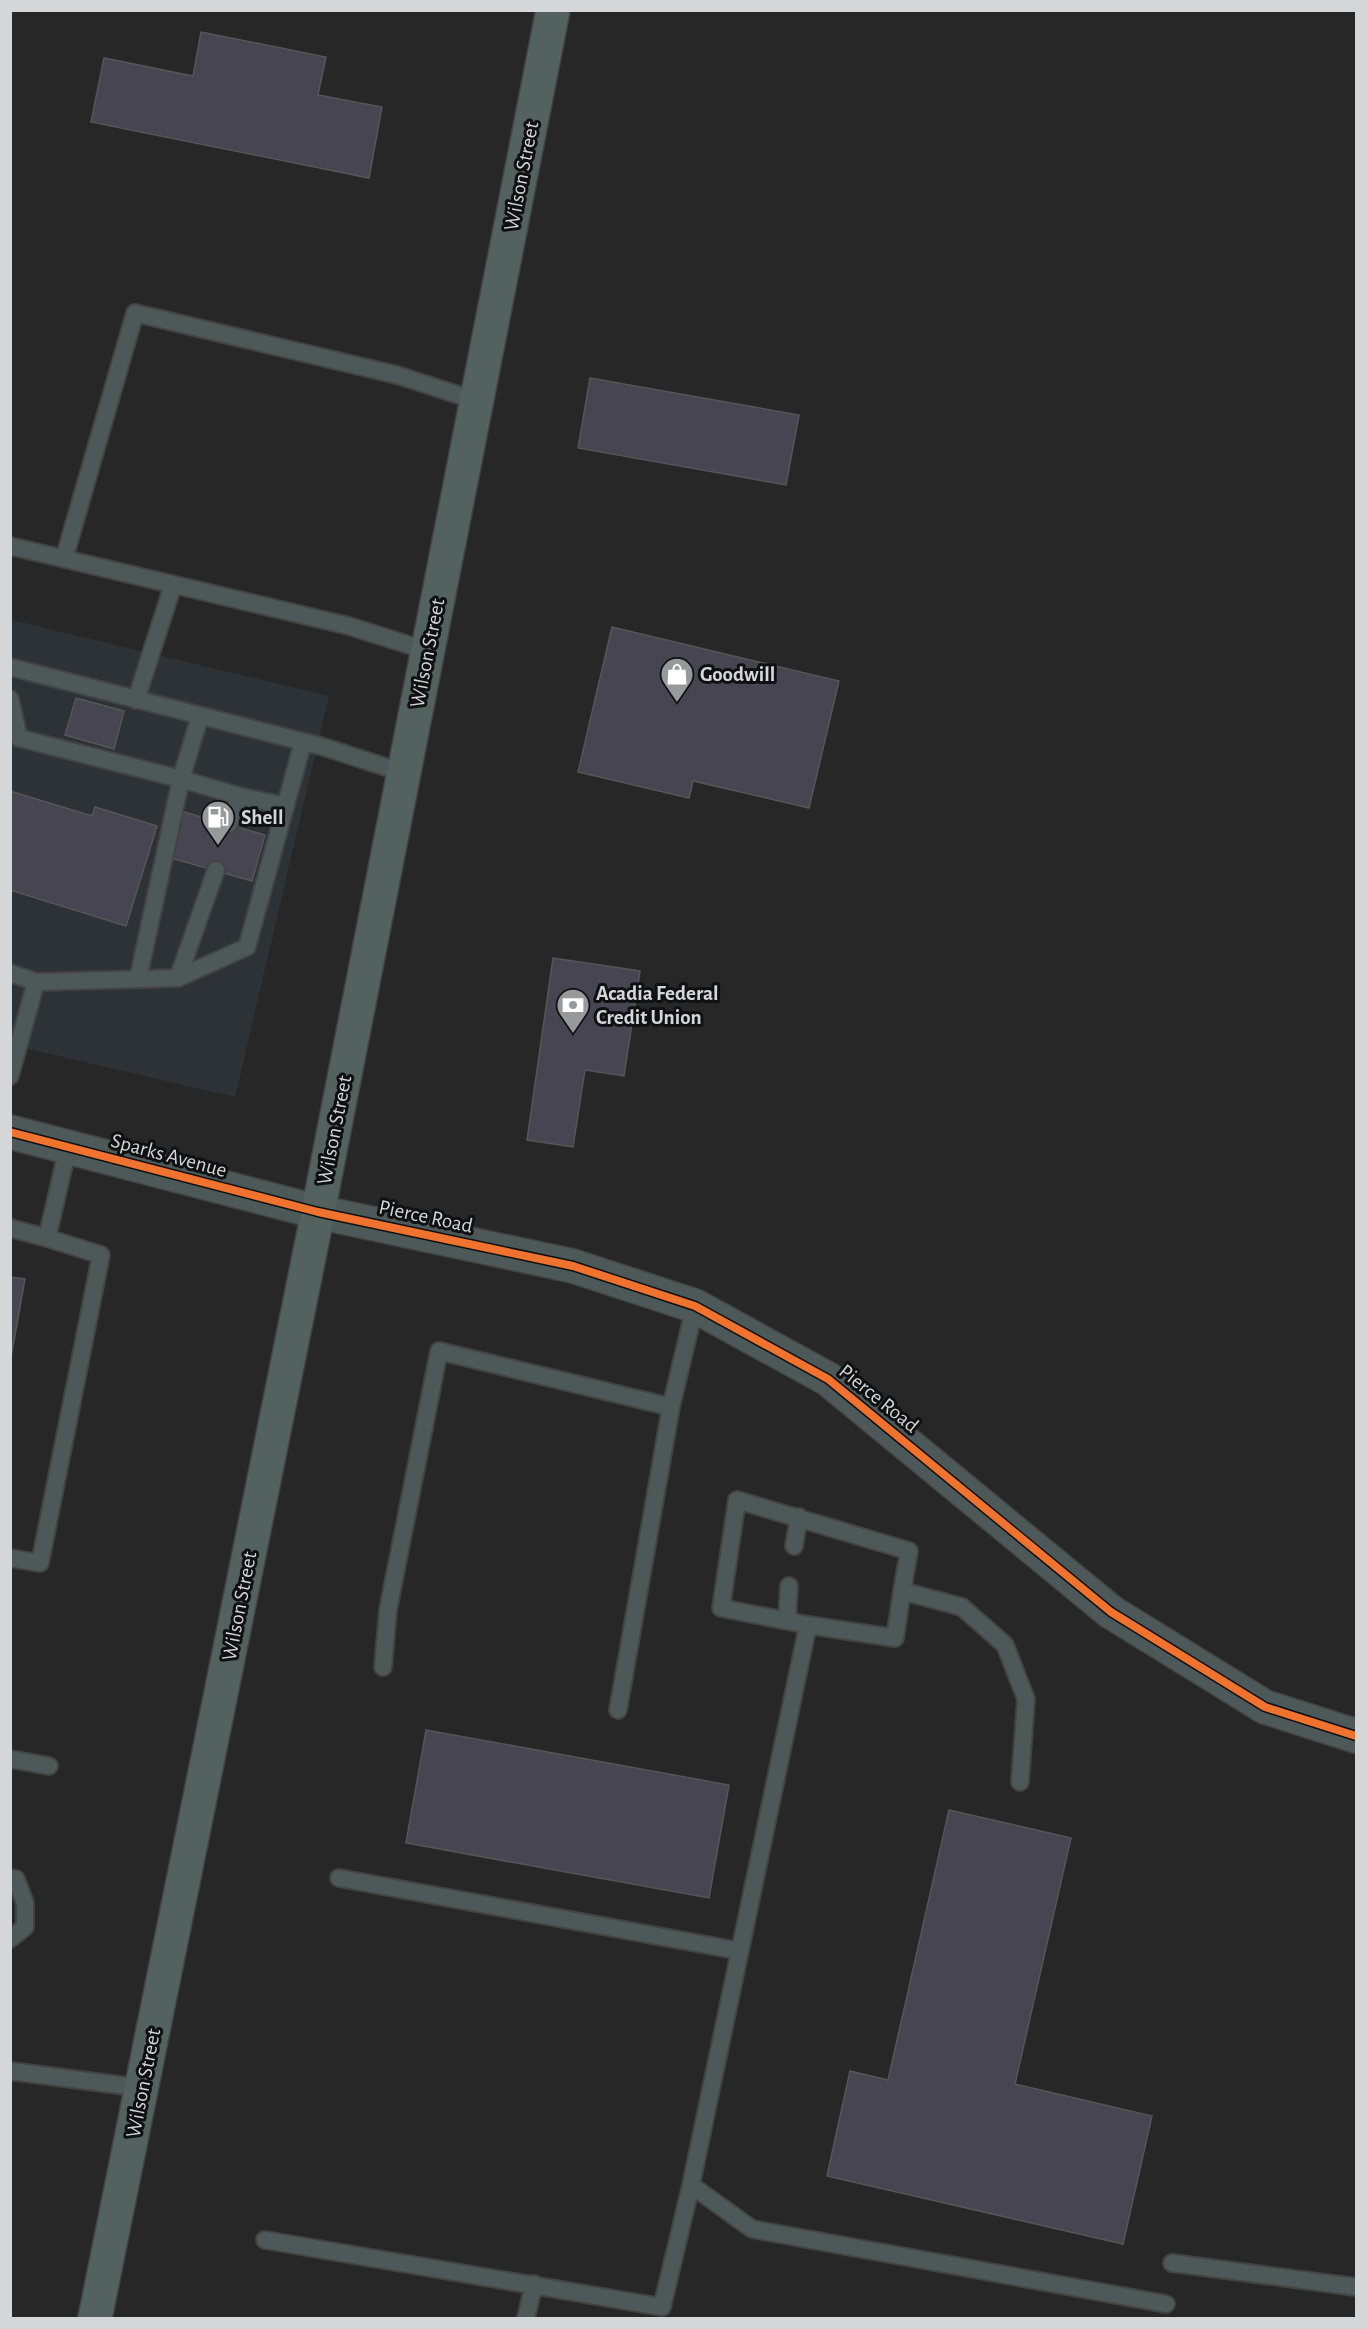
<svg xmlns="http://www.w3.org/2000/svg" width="1367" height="2329" viewBox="0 0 1367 2329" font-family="'Alegreya Sans',sans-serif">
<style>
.built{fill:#2d3237}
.building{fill:#464551;stroke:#565657;stroke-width:1.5}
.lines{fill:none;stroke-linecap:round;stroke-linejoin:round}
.service-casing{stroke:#434344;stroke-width:20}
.minor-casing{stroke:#434344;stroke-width:36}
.tertiary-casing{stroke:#434344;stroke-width:36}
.primary-casing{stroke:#434344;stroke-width:36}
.service{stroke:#4d5958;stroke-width:16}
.minor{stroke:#4d5958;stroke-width:33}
.tertiary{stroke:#4d5958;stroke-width:33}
.primary{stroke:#53625f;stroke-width:33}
.cycleway-casing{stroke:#0f1011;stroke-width:11}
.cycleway{stroke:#ef722f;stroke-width:8}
.labels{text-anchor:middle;stroke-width:6;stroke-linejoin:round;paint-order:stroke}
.street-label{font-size:21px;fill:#d4d6d7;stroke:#0f1011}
.poi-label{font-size:21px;font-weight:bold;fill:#d4d6d7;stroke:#0f1011;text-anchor:start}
</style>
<rect width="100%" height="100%" fill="#272728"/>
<path class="built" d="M11,620L329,696L235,1097L11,1045Z"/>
<path class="building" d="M201,32L326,57L318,95L382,107L369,178L91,122L104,58L193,76Z
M590,378L799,415L786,485L578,448Z
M612,627L839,681L809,808L693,781L689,798L578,772Z
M76,698L124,711L114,749L65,735Z
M10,791L92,816L95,807L157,826L126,926L10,890Z
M184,812L265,835L252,881L171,858Z
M553,958L640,971L624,1076L585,1070L573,1147L527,1140Z
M10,1277L25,1279L10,1363Z
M426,1730L729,1785L709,1898L406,1843Z
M949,1810L1071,1838L1015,2084L1152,2116L1123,2244L827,2176L850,2071L888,2080Z"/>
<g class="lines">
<defs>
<path id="service" d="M10,546L349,626L428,651
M64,559L135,313L397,375L477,401
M10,667L324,747L404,773
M10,699L19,738L181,779L138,979
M136,700L173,585
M200,716L181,779L239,796L229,824
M239,796L286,806
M10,973L36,982L10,1076
M178,978L216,870
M36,982L178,978L247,947L303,742
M10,1228L47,1238
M671,1407L695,1306
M794,1546L799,1517
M10,1558L40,1563L101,1255L47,1238L68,1147
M787,1621L789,1586
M808,1625L895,1638L902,1591
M383,1667L388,1610L439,1351L671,1407L618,1710
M10,1759L49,1766
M10,1878L16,1879L25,1903V1927L10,1939
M339,1878L740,1951
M10,2071L142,2088
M691,2185L752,2229L1166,2304
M265,2240L662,2307L691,2185L808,1625L721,1608L737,1500L909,1551L902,1591L962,1607L1005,1645L1026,1699L1020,1782
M1172,2263L1356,2287
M526,2318L534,2284"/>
<path id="minor" d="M10,1132L318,1212"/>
<path id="tertiary" d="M318,1212L573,1266L695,1306L828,1379L1111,1612L1265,1707L1356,1736"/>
<path id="primary" d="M95,2318L318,1212L553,10"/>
</defs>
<use href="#service" class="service-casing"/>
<use href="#minor" class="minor-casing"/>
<use href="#tertiary" class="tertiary-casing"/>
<use href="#primary" class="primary-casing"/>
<use href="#service" class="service"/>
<use href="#minor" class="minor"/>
<use href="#tertiary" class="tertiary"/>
<use href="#primary" class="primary"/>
<defs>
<path id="cycleway" d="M10,1132L318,1212L573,1266L695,1306L828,1379L1111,1612L1265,1707L1356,1736"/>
</defs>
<use href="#cycleway" class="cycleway-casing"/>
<use href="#cycleway" class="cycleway"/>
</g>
<defs>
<symbol id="shop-pin" viewBox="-11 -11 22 30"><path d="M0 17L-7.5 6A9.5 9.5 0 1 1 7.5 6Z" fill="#97999a" stroke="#0f1011"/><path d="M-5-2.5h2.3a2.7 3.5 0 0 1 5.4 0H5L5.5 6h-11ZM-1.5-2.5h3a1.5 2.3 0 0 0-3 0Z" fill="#fff"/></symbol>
<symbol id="fuel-pin" viewBox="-11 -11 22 30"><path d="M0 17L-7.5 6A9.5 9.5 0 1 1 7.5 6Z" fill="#97999a" stroke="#0f1011"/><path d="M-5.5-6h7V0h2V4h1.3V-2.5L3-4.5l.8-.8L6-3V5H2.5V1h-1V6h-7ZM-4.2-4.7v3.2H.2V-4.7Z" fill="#fff"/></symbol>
<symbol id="bank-pin" viewBox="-11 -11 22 30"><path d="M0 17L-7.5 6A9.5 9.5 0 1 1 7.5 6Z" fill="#97999a" stroke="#0f1011"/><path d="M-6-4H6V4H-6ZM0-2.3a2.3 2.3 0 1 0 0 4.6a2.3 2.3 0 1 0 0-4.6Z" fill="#fff"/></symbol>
</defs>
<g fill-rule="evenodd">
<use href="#shop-pin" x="658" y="655" width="38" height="52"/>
<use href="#fuel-pin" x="199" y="798" width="38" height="52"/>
<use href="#bank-pin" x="554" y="986" width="38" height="52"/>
</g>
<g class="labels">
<g class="street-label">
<text transform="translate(521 176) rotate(-79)" y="7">Wilson Street</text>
<text transform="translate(427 653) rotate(-79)" y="7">Wilson Street</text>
<text transform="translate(334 1130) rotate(-79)" y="7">Wilson Street</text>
<text transform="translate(169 1155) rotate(15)" y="7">Sparks Avenue</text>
<text transform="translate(426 1216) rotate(12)" y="7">Pierce Road</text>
<text transform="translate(879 1398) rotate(39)" y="7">Pierce Road</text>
<text transform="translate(239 1606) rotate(-79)" y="7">Wilson Street</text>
<text transform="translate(143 2083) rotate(-79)" y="7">Wilson Street</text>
</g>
<g class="poi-label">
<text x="700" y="681">Goodwill</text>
<text x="241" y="824">Shell</text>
<text x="596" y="1000">Acadia Federal<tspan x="596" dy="24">Credit Union</tspan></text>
</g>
</g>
<rect width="1367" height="2329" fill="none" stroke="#d4d6d7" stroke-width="24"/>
</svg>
